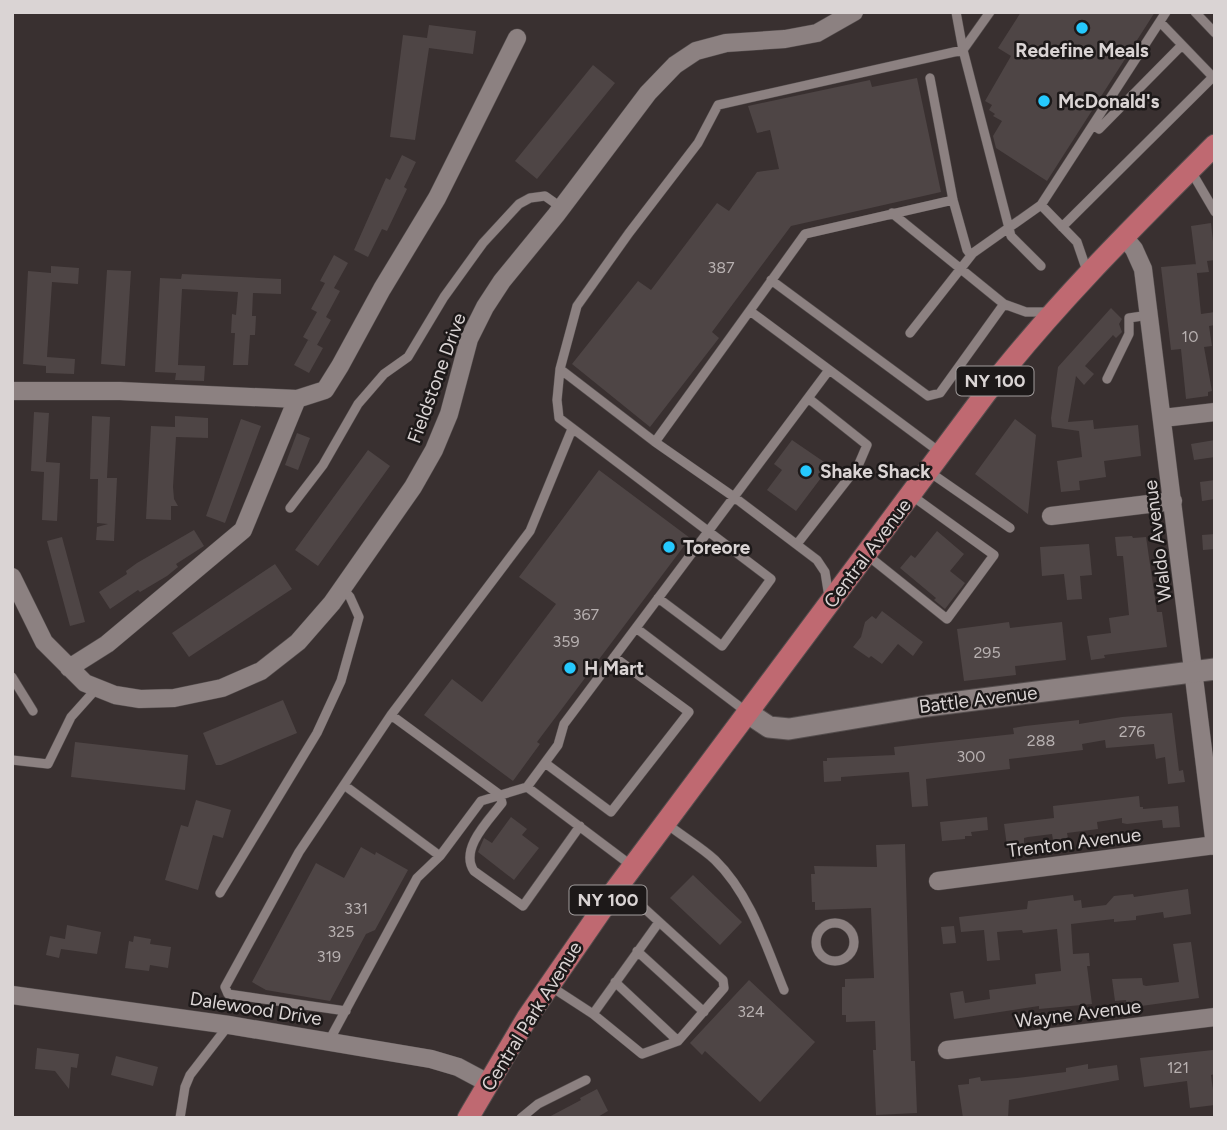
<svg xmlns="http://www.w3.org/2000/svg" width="1227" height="1130" viewBox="0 0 1227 1130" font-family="Figtree,sans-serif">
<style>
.building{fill:#4e4545}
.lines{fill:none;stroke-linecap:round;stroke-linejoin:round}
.service-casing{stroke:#544d4d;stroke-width:10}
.minor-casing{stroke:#544d4d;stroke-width:19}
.tertiary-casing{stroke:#544d4d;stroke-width:23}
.primary-casing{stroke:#544d4d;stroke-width:23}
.service{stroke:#8c8181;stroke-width:9}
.minor{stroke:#8c8181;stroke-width:18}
.tertiary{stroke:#8c8181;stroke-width:21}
.primary{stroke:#bf6971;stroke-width:21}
.poi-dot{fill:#25c9fe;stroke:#1d1919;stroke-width:2.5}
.labels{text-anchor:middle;stroke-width:5;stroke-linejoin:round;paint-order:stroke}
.number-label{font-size:16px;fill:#b7b0b0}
.shield{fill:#1d1919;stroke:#a19c9c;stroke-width:2}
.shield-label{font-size:18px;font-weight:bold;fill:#dad4d4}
.poi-label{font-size:19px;font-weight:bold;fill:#dad4d4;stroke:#1d1919;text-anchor:start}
.street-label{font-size:19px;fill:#dad4d4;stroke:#1d1919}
</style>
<rect width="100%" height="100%" fill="#393030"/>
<path class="building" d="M1021,12H1155L1047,181L996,148L993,136L1002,121L993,116L995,114L989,110L992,105L985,101L1011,56L998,48Z
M429,25L476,31L473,54L429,48L415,140L390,137L403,35L427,38Z
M593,65L615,83L537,179L515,161Z
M917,78L941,192L791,226L712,332L719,338L650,427L572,364L638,281L651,290L717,203L729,211L757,172L779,169L770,130L757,133L748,106L870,80L872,87Z
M402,155L416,162L404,187L407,189L387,231L382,229L368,257L354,250L386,178L390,180Z
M1211,223L1215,260L1207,261L1209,272L1197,273L1191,226Z
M334,255L348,263L334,288L340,291L326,317L331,320L317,345L303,337L317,312L311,309L325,283L320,281Z
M1196,264L1201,314L1215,312V325L1209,326L1212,346L1204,347L1212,391L1208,392V396L1186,399L1181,349L1171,350L1161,267Z
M51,266L79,268L78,284L52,282L47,357L75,359L74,374L46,373V366L23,364L28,271L51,273Z
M107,270L131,271L125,366L101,364Z
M182,274L281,279V294L253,293L252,316H256L255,335H250L248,365H233L235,333H231L232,314L236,315L238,292L182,289L178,365L205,366L204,381L175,380L176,373L155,372L160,278L181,279Z
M1111,308L1122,319L1119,324L1122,332L1116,338L1113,335L1085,366L1094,374L1084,385L1076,376L1068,422L1093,420L1094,429L1138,425L1141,456L1104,461L1106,477L1079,481L1080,490L1061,492L1057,461L1082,457L1079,431L1052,427L1051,418L1058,367Z
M308,340L323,348L309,373L294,365Z
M34,412L49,413L46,462L60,463L57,521L42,520L44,472L31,471Z
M92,416L110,417L107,478H117L114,541L96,540L97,527L108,524L97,523L98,479H90Z
M175,416L208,418V438L176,437L173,487L174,499L178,506H171V520L146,519L151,426L175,427Z
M241,419L261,426L225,523L206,516Z
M1015,419L1036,435L1028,514L975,474Z
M297,433L310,438L298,470L285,465Z
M792,440L830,466L796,511L767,490L782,470L774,464Z
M1215,440V457L1194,460L1191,444Z
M368,450L390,466L318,566L295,550Z
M599,470L690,538L537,742L540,744L513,781L424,715L452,679L482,702L556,604L519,577Z
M1215,480V499L1202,501L1200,482Z
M194,530L204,546L176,564L178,567L167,576L140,592L138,590L110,609L99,592L127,574L126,571L137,563Z
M937,531L964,554L950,571L965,583L945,609L934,600L936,598L900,568L911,555L915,558Z
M1215,534V549L1203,550L1202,535Z
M1132,536L1133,538L1146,537L1157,612H1162L1167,647L1104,655L1105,658L1091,660L1087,636L1111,633L1109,618L1129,615L1123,556H1117L1115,537Z
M62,537L85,622L70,626L47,541Z
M1089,544L1092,575L1080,576L1082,599L1067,600L1064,574L1042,576L1040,547Z
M275,564L292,589L189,657L172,633Z
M882,611L923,642L913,656L898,644L882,664L871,656L869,658L853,647L861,637L865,622L872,616L876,619Z
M1009,622L1010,628L1062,622L1066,660L1015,666L1016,675L964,681L957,629Z
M283,700L297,733L221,765H216L203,733Z
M1172,713L1179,771L1183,770L1185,782L1168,784L1165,757L1156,759L1154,744L1106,748L1105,740L1082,744L1083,750L1009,759L1010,769L926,779L928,806L912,807L909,772L841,777V781L824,782L823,761H827V758L895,755L894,747L1014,734L1013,728L1025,726L1079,720V724L1122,717Z
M75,742L188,755L185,790L71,777Z
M1139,796L1140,807H1143V809L1178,806L1180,827L1163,828L1162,820L1127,824L1122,823V818L1097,822L1098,829L1067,833L1068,838L1053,840L1052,834L1028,837L1024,838V844L1007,846L1004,824L1054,818L1053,806Z
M196,800L231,810L223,838L213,835L198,890L165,880L181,825L188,827Z
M511,817L527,829L522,835L539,848L514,880L478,852L484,838L492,843Z
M987,817L988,830L971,832L972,836H965V839L942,841L940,822Z
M905,844L911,1061H915L917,1113L876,1115L873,1050H876L875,1021L846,1022V1015H842V987H845V979L874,978L871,908L815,910V902H812L811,874H815L814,866L877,867L876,845Z
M361,847L375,855L376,852L408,870L375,930L366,934L330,1001L266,990L252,982L316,863L344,878Z
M693,875L742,922L720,945L670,898Z
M1188,889L1191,914L1164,918L1163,912L1136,916V920L1114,922V919L1071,924L1073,954L1089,953L1090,966H1087L1092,1004L1039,1009V1006L954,1019L950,993L963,991L965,1003L990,999L989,990L1036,984L1035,974L1061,971L1057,929L1023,933L1022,930L997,932L1000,960L987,961L984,930L961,932L959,917L1027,909L1028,901L1073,895L1074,901L1081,900L1082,908L1106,905L1114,896L1133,894L1134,897Z
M67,925L101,932L97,954L61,949L59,958L46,955L50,936L65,939Z
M954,926L956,943L943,944L941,927Z
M134,936L151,939L150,944L171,947L168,968L150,965L149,971L125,968L129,941L133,942Z
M1191,942L1199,998L1134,1007L1127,1006L1126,1000L1115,1001L1112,979L1142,978L1143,985L1146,986L1179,982L1173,944Z
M749,980L815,1042L760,1102L705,1051L702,1055L690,1043Z
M37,1048L79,1054L77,1068L71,1067L69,1089L55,1071L35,1069Z
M1213,1050L1215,1054V1074L1211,1075L1215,1105L1190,1108L1187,1081L1144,1087L1140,1058Z
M116,1056L158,1067L153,1086L111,1075Z
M1088,1064V1069L1117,1065L1119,1080L1009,1100L1008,1118H963L958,1085L969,1084V1079L980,1077L981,1081L1017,1078L1066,1072V1068Z
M597,1089L608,1111L596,1118H547L581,1100L580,1098Z"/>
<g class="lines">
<defs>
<path id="service" d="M990,12L963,50L1011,236L1041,266
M1195,12L1215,33
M930,78L953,200L967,250L971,255
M1093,125L1099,129L1182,45
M1191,171L1215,212
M1041,205L1077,242L1087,271
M892,213L1004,304L1026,312H1048
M1062,227L1213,77L1160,22
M771,280L928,396L940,393L1004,304
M750,311L941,453
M910,333L973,253L1041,205L1166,12
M560,369L577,306L629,233L698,143L718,105L963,50L956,12
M1107,379L1129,334V318L1149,315
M655,442L805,234L953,200
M928,471L1010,528
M290,508L323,465L358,404L384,374L408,357L444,297L483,243L519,204L530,198L545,196L562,208
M797,544L858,466L867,445L808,398
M867,555L947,619L994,555L911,495
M658,598L722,646L771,579L559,418L557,400L560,369L655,442L734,497L817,560L825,572L829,597
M636,628L748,713
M12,677L33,711
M391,715L530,531L572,429
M12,760L48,764L71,717L97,688
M545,763L611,812L689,712L614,657
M344,785L440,856
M527,787L632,866
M667,824C682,836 701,847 715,860C750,894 766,946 784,990
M220,893L317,733L341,681L359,617L350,597L342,588
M816 942a19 19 0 1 1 38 0a19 19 0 1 1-38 0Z
M637,951L704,1012
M615,982L678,1041
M550,986L593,1014L642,1054L678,1041L724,988L723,980L645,909L616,889
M346,1011L228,994L225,987L299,852L391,715L500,795L502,803C489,820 459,849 474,871L523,906L580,826
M593,1014L659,922
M329,1041L417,878L440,856L481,801L527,787L558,745L564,724L829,370
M180,1118L185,1087L190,1075L228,1026
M521,1118L538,1104L586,1080"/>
<path id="minor" d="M1124,237L1134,249L1143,269L1215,846
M12,391H120L297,399
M1163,418L1215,412
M1051,516L1173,501
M12,577L44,642L85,683L115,695L140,699L174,698L222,688L261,671L298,642L332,603L413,487L434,450L449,414L469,339L485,307L502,281L556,215L648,93L675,65L696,51L726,43L785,39L817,33L854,12
M69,668L107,644L243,530L297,399L325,390L340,366L382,289L437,198L517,38
M938,881L1215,845
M12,995L229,1025L431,1059L458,1067L488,1083
M947,1050L1215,1017"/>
<path id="tertiary" d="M748,713L769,727L789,729L927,706L1215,669"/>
<path id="primary" d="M468,1118L527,1018L616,889L986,393C1055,304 1135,225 1215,145"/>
</defs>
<use href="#service" class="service-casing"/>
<use href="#minor" class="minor-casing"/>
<use href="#tertiary" class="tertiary-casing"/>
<use href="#primary" class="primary-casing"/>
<use href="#service" class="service"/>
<use href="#minor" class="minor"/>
<use href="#tertiary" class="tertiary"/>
<use href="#primary" class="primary"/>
</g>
<g class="poi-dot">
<circle cx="1082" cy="28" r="7"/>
<circle cx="1044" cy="101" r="7"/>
<circle cx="806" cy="471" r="7"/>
<circle cx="669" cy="547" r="7"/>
<circle cx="570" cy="668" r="7"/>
</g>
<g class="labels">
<g class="number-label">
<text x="721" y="273">387</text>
<text x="1190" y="342">10</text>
<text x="586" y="620">367</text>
<text x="566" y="647">359</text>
<text x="987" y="658">295</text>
<text x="1132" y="737">276</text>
<text x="1041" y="746">288</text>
<text x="971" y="762">300</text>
<text x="356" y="914">331</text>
<text x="341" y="937">325</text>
<text x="329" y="962">319</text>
<text x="751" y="1017">324</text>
<text x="1178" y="1073">121</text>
</g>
<g class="shield">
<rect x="956.5" y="366.5" width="77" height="29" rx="5"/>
<rect x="569.5" y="885.5" width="77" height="29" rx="5"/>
</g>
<g class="shield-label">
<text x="995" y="387">NY 100</text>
<text x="608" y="906">NY 100</text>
</g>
<g class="poi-label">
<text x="1082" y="57" text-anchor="middle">Redefine Meals</text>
<text x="1058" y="108">McDonald's</text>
<text x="820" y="478">Shake Shack</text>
<text x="683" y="554">Toreore</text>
<text x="584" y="675">H Mart</text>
</g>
<g class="street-label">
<text transform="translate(436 378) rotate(-70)" y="7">Fieldstone Drive</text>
<text transform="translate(1157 541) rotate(-97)" y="7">Waldo Avenue</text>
<text transform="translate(867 553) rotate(-53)" y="7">Central Avenue</text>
<text transform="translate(978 699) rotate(-7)" y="7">Battle Avenue</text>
<text transform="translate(1074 842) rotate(-7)" y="7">Trenton Avenue</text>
<text transform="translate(256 1008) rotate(9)" y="7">Dalewood Drive</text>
<text transform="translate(1078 1013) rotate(-7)" y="7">Wayne Avenue</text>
<text transform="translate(531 1016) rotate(-58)" y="7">Central Park Avenue</text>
</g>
</g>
<rect width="1227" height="1130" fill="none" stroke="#dad4d4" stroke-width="28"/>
</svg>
